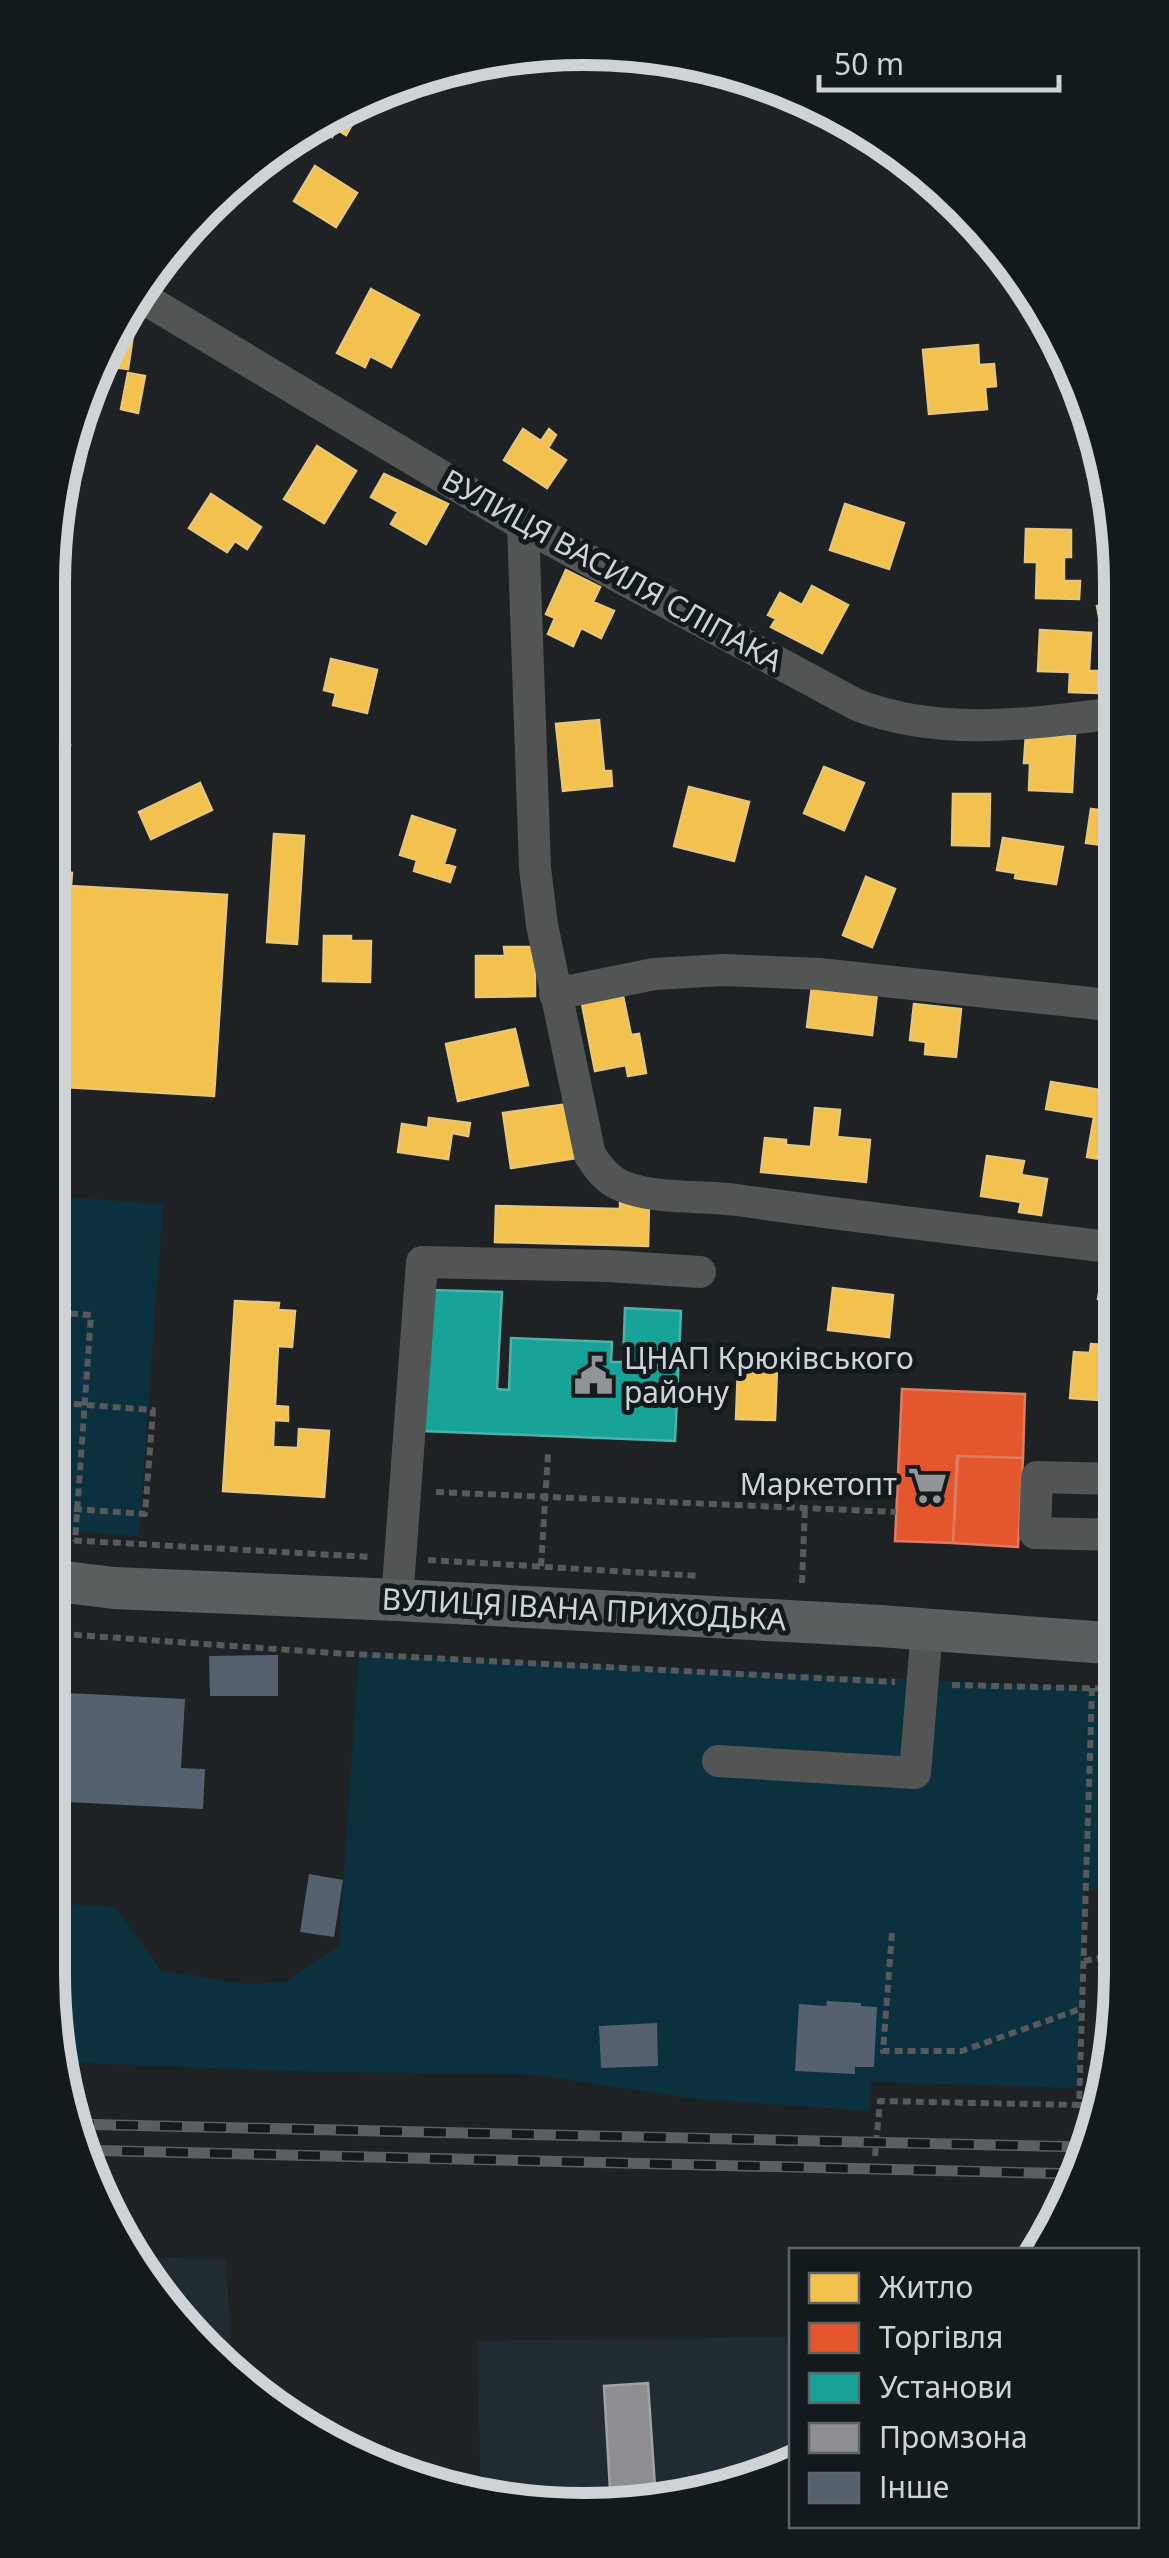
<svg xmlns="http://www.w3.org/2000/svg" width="1169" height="2558" viewBox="0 0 1169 2558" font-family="'Noto Sans',sans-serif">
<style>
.built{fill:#202c31}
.green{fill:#0b303e}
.homes{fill:#f2c14e;stroke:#e8c676;stroke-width:2.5}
.shops{fill:#e4572e;stroke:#de7c60;stroke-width:2.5}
.public{fill:#17a398;stroke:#4eb1aa;stroke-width:2.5}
.industry{fill:#8d8d92;stroke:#a1a2a6;stroke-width:2.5}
.building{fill:#55616f}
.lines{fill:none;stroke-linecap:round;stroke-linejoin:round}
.path{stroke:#58595a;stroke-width:6;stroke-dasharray:8 5;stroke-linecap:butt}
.minor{stroke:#535454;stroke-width:32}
.major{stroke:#5b5e5f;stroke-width:42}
.rail-casing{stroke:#5d5e60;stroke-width:11}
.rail{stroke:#131a1d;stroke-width:8;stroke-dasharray:22;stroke-linecap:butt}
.labels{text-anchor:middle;stroke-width:10;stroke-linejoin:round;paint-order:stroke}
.street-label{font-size:30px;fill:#cfd3d5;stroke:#131a1d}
.poi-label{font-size:30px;fill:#cfd3d5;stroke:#131a1d;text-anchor:start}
.rim{fill:none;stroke:#cfd3d5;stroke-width:12}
</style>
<rect width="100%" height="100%" fill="#1f2224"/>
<path class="built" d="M140,2257L226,2259L232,2369L180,2327Z
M791,2337V2460L655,2506L475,2498L481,2493L477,2341Z"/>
<path class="green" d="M48,1196L163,1204L139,1536L48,1530Z
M359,1654L1121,1689V1890H1086L1076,2088L871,2082L869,2111L696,2099L536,2075L286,2071L62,2062L48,1973V1903L115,1907L162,1971L245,1984L286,1982L339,1946Z"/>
<path class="homes" d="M357,103L363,106L346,135L336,129L332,137L318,129Z
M315,166L357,193L336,227L294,201Z
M371,289L419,315L391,367L370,356L365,367L337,353Z
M131,315H136L128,369L98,365Z
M978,345L979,365L994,364L996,386L985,387L987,409L929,414L923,350Z
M128,373L145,376L138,413L121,409Z
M523,429L541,441L549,429L556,435L548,448L566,460L547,488L504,460Z
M317,446L356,471L324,523L284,499Z
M384,474L448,504L426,544L391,524L398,512L371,497Z
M211,494L261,527L247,549L235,541L227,552L189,528Z
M845,504L904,523L889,569L830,550Z
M1026,529L1071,530V557H1064V581H1080L1079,599L1036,598L1037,562H1025Z
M566,570L600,587L593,602L614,611L601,638L581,628L573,646L548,634L555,618L546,614Z
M812,586L848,605L822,653L771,627L776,619L768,615L780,593L802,605Z
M1117,603V694L1114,695L1097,606Z
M1040,630L1091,633L1089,671H1098L1097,693L1069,692L1070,672L1038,671Z
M331,659L377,670L367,713L333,705L336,693L324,690Z
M599,720L604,771H611L612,786L563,791L556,724Z
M1026,734L1075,736L1072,792L1029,790L1030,763H1024Z
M48,741L70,745L64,787L48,784Z
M824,767L864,783L844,830L804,813Z
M200,783L212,810L151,839L139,812Z
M689,787L749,802L734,861L674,846Z
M953,794H990L989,846L952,845Z
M1091,809L1118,812V853L1101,851L1102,845L1086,843Z
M412,816L455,830L444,864L455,867L450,882L414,871L417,860L400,855Z
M274,834L304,836L297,944L267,942Z
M1003,838L1063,847L1056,884L1015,878L1016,873L997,870Z
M48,871L72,873L71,886L227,895L214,1096L48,1086Z
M866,877L895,889L872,947L843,935Z
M324,936H351V941H371L370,982L323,981Z
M504,947H535V996L476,997V956H505Z
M812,986L877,993L872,1035L807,1027Z
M623,996L631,1035L639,1034L646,1073L628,1076L626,1065L595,1071L582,1004Z
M914,1004L961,1009L956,1057L925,1054L926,1042L910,1040Z
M515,1029L528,1085L458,1101L446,1044Z
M1051,1082L1119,1093V1162L1087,1157L1094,1117L1046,1109Z
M569,1104L577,1158L511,1168L503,1113Z
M815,1108L840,1110L837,1137L870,1140L866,1182L761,1172L765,1138L786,1140V1145L811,1147Z
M429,1118L470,1123L468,1136L452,1133L448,1159L398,1152L402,1124L428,1128Z
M987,1156L1024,1161L1021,1175L1047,1179L1041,1215L1019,1212L1021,1202L981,1196Z
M620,1202L649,1203L648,1246L495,1242L496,1206L620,1209Z
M1105,1259L1119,1261V1303L1098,1299Z
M833,1288L893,1295L889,1337L828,1330Z
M235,1301L279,1303L278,1310L295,1311L292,1347L278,1346L275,1406L288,1407V1421L274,1420L273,1447L298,1448L299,1429L329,1431L324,1497L223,1491Z
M1091,1344L1118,1346L1114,1401L1070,1398L1074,1352L1090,1353Z
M738,1367L777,1369L775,1420L736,1419Z"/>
<path class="shops" d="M902,1389L1025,1394L1023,1458L958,1456L953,1543L895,1541Z
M957,1456L1023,1458L1018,1547L953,1543Z"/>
<path class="public" d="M430,1290L502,1292L497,1389L509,1390L511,1338L612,1342L611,1362H623L625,1308L681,1311L675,1441L423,1431Z
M1109,1718H1121V1797H1109Z"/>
<path class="industry" d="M648,2383L655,2487L610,2490L604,2386Z"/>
<path class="building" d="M278,1655V1696H210L209,1656Z
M48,1692L185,1699L181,1768L205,1769L203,1809L48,1801Z
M309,1874L343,1880L334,1937L300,1932Z
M827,2001L861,2003V2006L877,2007L874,2067H855V2074L795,2071L799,2004L826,2006Z
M657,2023L658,2066L601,2068L599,2026Z"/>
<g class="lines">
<path class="path" d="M48,1358L51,1312L91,1315L75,1541
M436,1492L896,1512
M48,1507L145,1514L153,1410L48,1402
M48,1539L371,1557
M428,1560L700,1576
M541,1566L548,1454
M802,1583L805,1508
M48,1633L333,1653L895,1682
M952,1685L1121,1689
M1092,1688L1079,2105L1095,2106
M892,1933L883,2051H962L1083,2008
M1084,1961L1121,1954
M875,2156L880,2101L1079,2105"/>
<path class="minor" d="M143,298L523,525L857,705C940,737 1030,724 1117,713
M523,525L535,868L542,925L590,1155C598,1168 607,1180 622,1186C657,1200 700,1195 737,1200C864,1218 991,1233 1119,1248
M555,994L654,974L724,970L819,974L1118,1006
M1113,1534L1115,1479L1037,1477L1035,1533L1120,1535
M397,1600L422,1262L608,1266L700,1272
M718,1761L915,1773L927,1628"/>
<path class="major" d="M48,1580L114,1588L397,1600L880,1626L1120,1644"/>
<defs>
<path id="rail" d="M72,2124L1087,2147
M78,2150L1082,2174"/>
</defs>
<use href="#rail" class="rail-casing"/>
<use href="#rail" class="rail"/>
</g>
<defs>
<symbol id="civic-bare" viewBox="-9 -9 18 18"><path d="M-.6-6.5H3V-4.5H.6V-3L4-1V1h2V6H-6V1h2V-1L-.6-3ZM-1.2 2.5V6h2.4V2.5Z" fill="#919597" stroke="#131a1d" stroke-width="2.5" paint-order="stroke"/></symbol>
<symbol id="supermarket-bare" viewBox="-9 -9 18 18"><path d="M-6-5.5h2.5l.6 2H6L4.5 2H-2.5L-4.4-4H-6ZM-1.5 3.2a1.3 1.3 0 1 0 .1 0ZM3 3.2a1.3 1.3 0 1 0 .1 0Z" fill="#919597" stroke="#131a1d" stroke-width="2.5" paint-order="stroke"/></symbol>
</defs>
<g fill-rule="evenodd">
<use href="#civic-bare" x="566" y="1348" width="55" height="55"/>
<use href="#supermarket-bare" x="900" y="1458" width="55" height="55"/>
</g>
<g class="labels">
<g class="street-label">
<text transform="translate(612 571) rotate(29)" y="10">ВУЛИЦЯ ВАСИЛЯ СЛІПАКА</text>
<text transform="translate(584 1610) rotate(3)" y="10">ВУЛИЦЯ ІВАНА ПРИХОДЬКА</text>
</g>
<g class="poi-label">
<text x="624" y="1369">ЦНАП Крюківського<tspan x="624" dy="34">району</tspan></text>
<text x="897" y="1495" text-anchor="end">Маркетопт</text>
</g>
</g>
<path d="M0 0H1169V2558H0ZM584 65H585A519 519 0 0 1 1104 584V1974A519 519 0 0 1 585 2493H584A519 519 0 0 1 65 1974V584A519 519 0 0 1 584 65Z" fill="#131a1d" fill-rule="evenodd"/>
<path class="rim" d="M584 65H585A519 519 0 0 1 1104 584V1974A519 519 0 0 1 585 2493H584A519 519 0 0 1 65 1974V584A519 519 0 0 1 584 65Z"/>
<rect x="789" y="2248" width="350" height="280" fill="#131a1d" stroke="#5e6467" stroke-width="2.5"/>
<rect x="809" y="2273" width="50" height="30" fill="#f2c14e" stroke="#5e6467" stroke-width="2.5"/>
<text x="879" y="2298" font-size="30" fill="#cfd3d5">Житло</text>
<rect x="809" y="2323" width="50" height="30" fill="#e4572e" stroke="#5e6467" stroke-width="2.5"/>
<text x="879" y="2348" font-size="30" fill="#cfd3d5">Торгівля</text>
<rect x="809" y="2373" width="50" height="30" fill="#17a398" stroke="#5e6467" stroke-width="2.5"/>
<text x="879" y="2398" font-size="30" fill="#cfd3d5">Установи</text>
<rect x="809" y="2423" width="50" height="30" fill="#8d8d92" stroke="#5e6467" stroke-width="2.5"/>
<text x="879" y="2448" font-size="30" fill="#cfd3d5">Промзона</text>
<rect x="809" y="2473" width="50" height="30" fill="#55616f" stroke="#5e6467" stroke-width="2.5"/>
<text x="879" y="2498" font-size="30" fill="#cfd3d5">Інше</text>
<path d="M819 75v15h240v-15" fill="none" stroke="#cfd3d5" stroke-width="5"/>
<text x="834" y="75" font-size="30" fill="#cfd3d5" stroke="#131a1d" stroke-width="8" paint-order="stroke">50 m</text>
</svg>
